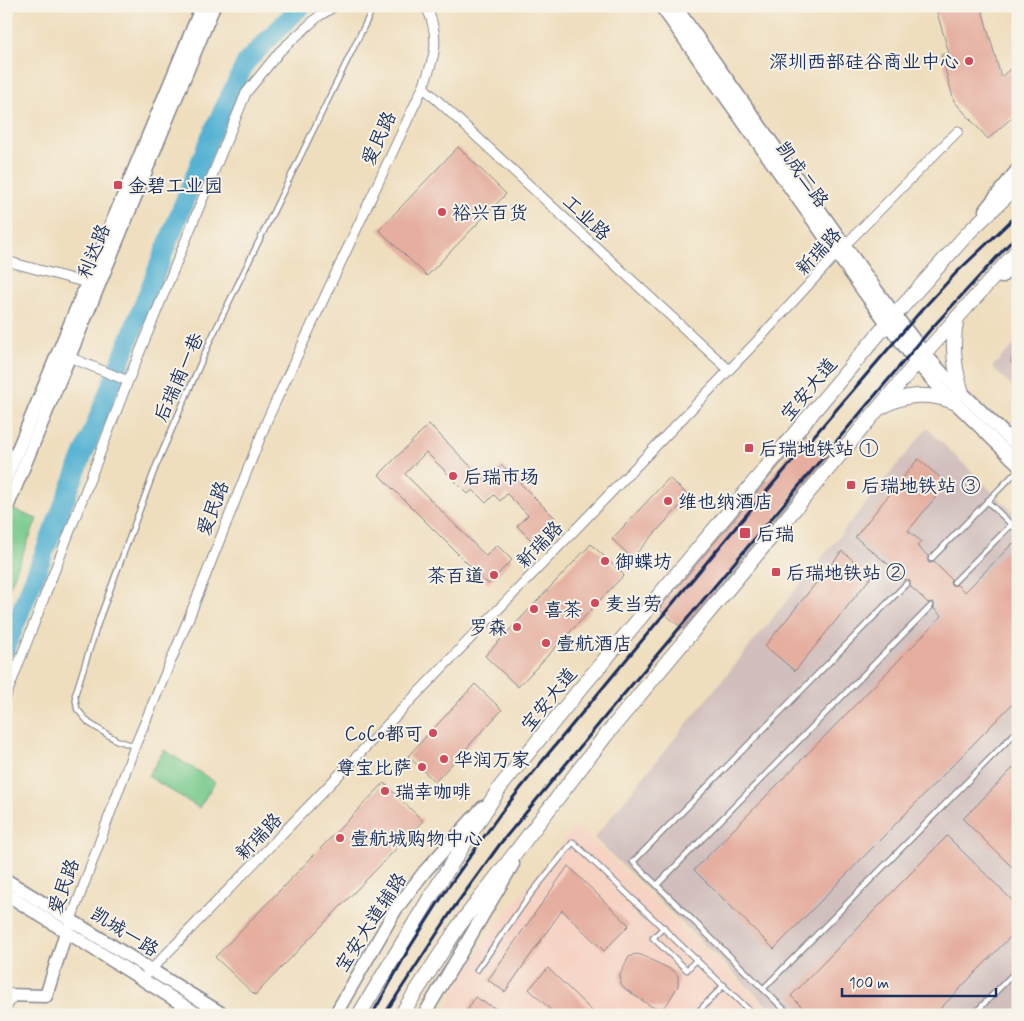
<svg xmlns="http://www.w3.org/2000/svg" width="1024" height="1021" viewBox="0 0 1024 1021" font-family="Mynerve,'LXGW WenKai TC',sans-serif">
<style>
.built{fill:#f6d2c3}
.industrial{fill:#d1bfbd}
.green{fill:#76c98b;stroke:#487c74}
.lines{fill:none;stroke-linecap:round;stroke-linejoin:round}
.river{stroke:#55b2d3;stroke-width:19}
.building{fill:#e5ae9f}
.lane-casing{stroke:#85868e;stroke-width:7}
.street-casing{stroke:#85868e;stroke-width:11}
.secondary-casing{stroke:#85868e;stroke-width:15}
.primary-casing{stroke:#85868e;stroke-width:16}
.lane{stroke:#fff;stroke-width:4.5}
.street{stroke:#fff;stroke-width:9}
.secondary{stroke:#fff;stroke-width:12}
.primary{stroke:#fff;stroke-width:14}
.rail{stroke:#1b2f5e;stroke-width:3}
.poi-dot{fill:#d1495b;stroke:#f7f3e8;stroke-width:2}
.labels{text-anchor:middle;stroke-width:4;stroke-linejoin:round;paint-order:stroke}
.poi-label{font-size:19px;fill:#1b2f5e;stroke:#f7f3e8;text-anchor:start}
.street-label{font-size:19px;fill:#1b2f5e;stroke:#f7f3e8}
</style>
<rect width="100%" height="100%" fill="#f7f3e8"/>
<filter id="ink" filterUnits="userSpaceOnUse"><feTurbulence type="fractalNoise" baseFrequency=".02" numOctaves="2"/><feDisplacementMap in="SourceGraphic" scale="10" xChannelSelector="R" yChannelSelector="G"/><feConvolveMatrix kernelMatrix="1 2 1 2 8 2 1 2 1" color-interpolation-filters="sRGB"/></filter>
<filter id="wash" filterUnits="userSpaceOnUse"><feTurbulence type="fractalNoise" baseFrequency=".0096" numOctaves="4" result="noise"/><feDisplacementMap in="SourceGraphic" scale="20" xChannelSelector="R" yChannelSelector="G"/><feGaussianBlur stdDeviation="1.12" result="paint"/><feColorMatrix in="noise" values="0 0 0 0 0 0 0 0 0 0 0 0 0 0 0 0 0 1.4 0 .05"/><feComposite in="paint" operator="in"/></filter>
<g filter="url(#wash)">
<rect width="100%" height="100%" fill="#efdebe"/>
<path class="built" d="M577,826L773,1015H442L463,977L493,930L568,835Z"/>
<path class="industrial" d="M1018,341V392L992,367Z
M927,428L1018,517V1015H777L594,838Z"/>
<path class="green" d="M12,509L37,519L6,596V522Z
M164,750L215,782L199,808L148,776Z"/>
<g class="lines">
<path class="river" d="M6,648L210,137L246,62L296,11L302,6"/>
</g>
<g id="blocks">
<path class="building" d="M935,6H981L1001,77L1018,62V112L988,139L954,101L941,55L949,53Z
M458,147L506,194L427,276L379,230Z
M429,424L486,482L502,465L555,518L532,541L517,526L528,515L507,494L500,501L494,495L486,503L473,490L468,494L426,452L405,474L486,556L497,545L512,560L488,584L379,475Z
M805,435L828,455L683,629L659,609Z
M918,459L947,483L908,531L921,541L917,546L928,556V562L930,563L934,562L951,579L950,583L952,585H957L965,592L1013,543L1018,547V698L774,949L694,870L942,616L934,609V603L932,602L928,603L910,586L909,580H904L900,574L855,537Z
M669,478L689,496L632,558L612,539Z
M591,544L624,575L518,687L485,656Z
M842,551L872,576L795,671L765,646Z
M475,684L502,710L435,782L408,756Z
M1018,763V873L963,819Z
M384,783L423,821L255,995L215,957Z
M947,836L1018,906V929L934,1015H810L791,996Z
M568,866L629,925L604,951L562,910L505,992L488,980Z
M635,954L641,955L674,971L678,976V986L667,1004L662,1008L652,1007L625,989L621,984L620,974L629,957Z
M548,968L596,1015H556L529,989Z
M475,997L507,1015H465Z"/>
</g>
</g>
<g filter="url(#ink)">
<use href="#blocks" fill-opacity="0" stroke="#85868e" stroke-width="1"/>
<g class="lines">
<defs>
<path id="lane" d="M1018,357L1014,361L1018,365
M987,501L1018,531
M931,559L1018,470
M954,582L1018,518
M135,746L116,740L89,723L77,709L75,695L100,617L156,466L211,339L374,6
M657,885L931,606
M664,927L653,938L687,970L697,959
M477,970L530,895L573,842L754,1015
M763,989L1018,730
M695,1015L724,985
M790,1015L633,862L907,583
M973,1015L1018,969"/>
<path id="street" d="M423,87L729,370
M6,261L91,284
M69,357L128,381
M6,696L128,381L246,93L280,51L319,16L335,6
M69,925L135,746L188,620L268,418L423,87C435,57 441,38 426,6
M147,974L758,340L844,246L958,131
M6,1008L14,995"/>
<path id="secondary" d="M661,6L869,299L916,362L937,385L1018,464
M675,6L877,291L924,353L945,376L1018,447
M985,210L1018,169
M1001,277L1018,262
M6,478L202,6
M6,510L214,6
M6,880L224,1015
M6,894L199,1015
M6,995L46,996L66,932
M335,1015L396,909L425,871L483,807
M424,1015L513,864"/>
<path id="primary" d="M957,318C951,343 954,368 962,393
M882,407C903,394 930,392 954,402
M359,1015L431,896L501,786L576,694L886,325L969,232L1018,185
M401,1015L458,927L606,735L918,361L1018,250"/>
</defs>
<use href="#lane" class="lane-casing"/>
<use href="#street" class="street-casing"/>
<use href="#secondary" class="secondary-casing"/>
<use href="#primary" class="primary-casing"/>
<use href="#lane" class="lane"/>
<use href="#street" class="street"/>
<use href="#secondary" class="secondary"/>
<use href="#primary" class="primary"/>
<path class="rail" d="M372,1015L410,947L447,889L500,814L548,754L736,527L919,313L956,273L1018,214
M384,1015L453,909L500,844L608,713L930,330L1018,234"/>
</g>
</g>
<g class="poi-dot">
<circle cx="969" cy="61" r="5"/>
<rect x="113" y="180" width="10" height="10" rx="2.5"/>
<circle cx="442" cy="212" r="5"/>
<rect x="744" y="443" width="10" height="10" rx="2.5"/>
<circle cx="453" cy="476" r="5"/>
<rect x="846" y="480" width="10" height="10" rx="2.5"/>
<circle cx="668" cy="501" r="5"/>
<rect x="739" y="527" width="12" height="12" rx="2.5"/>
<circle cx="605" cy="561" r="5"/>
<rect x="771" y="567" width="10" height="10" rx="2.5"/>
<circle cx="494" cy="575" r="5"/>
<circle cx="595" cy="603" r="5"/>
<circle cx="534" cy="609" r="5"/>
<circle cx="517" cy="627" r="5"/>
<circle cx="546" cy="643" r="5"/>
<circle cx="433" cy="733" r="5"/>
<circle cx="444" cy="759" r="5"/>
<circle cx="422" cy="767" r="5"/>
<circle cx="385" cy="791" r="5"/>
<circle cx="340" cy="838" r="5"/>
</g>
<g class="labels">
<g class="poi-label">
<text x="959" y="68" text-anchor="end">深圳西部硅谷商业中心</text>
<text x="128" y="192">金碧工业园</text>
<text x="452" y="219">裕兴百货</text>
<text x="759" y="455">后瑞地铁站 ①</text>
<text x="463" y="483">后瑞市场</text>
<text x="861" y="492">后瑞地铁站 ③</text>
<text x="678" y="508">维也纳酒店</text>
<text x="756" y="540">后瑞</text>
<text x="615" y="568">御蝶坊</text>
<text x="786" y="579">后瑞地铁站 ②</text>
<text x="484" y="582" text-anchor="end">茶百道</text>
<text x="605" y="610">麦当劳</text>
<text x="544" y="616">喜茶</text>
<text x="507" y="634" text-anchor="end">罗森</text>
<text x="556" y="650">壹航酒店</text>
<text x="423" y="740" text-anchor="end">CoCo都可</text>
<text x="454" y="766">华润万家</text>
<text x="412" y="774" text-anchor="end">尊宝比萨</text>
<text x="395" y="798">瑞幸咖啡</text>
<text x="350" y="845">壹航城购物中心</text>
</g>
<g class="street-label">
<text transform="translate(378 138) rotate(-65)" y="7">爱民路</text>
<text transform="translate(803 174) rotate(55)" y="7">凯成二路</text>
<text transform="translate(587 217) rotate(43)" y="7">工业路</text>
<text transform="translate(93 251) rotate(-68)" y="7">利达路</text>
<text transform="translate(818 251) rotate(-47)" y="7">新瑞路</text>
<text transform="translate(178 377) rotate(-66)" y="7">后瑞南一巷</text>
<text transform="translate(808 389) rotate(-50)" y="7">宝安大道</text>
<text transform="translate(212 508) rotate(-69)" y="7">爱民路</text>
<text transform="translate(539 544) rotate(-46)" y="7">新瑞路</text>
<text transform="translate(548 699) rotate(-51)" y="7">宝安大道</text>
<text transform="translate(258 836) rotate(-46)" y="7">新瑞路</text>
<text transform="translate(63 886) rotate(-70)" y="7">爱民路</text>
<text transform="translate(370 922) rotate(-57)" y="7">宝安大道辅路</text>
<text transform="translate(125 931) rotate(32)" y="7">凯城一路</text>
</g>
</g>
<rect width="1024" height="1021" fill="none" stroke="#f7f3e8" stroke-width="25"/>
<path d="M842 988v8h154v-8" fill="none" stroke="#1b2f5e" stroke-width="2.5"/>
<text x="849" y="988" font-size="15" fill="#1b2f5e" stroke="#f7f3e8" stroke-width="4" paint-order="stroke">100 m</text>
</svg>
